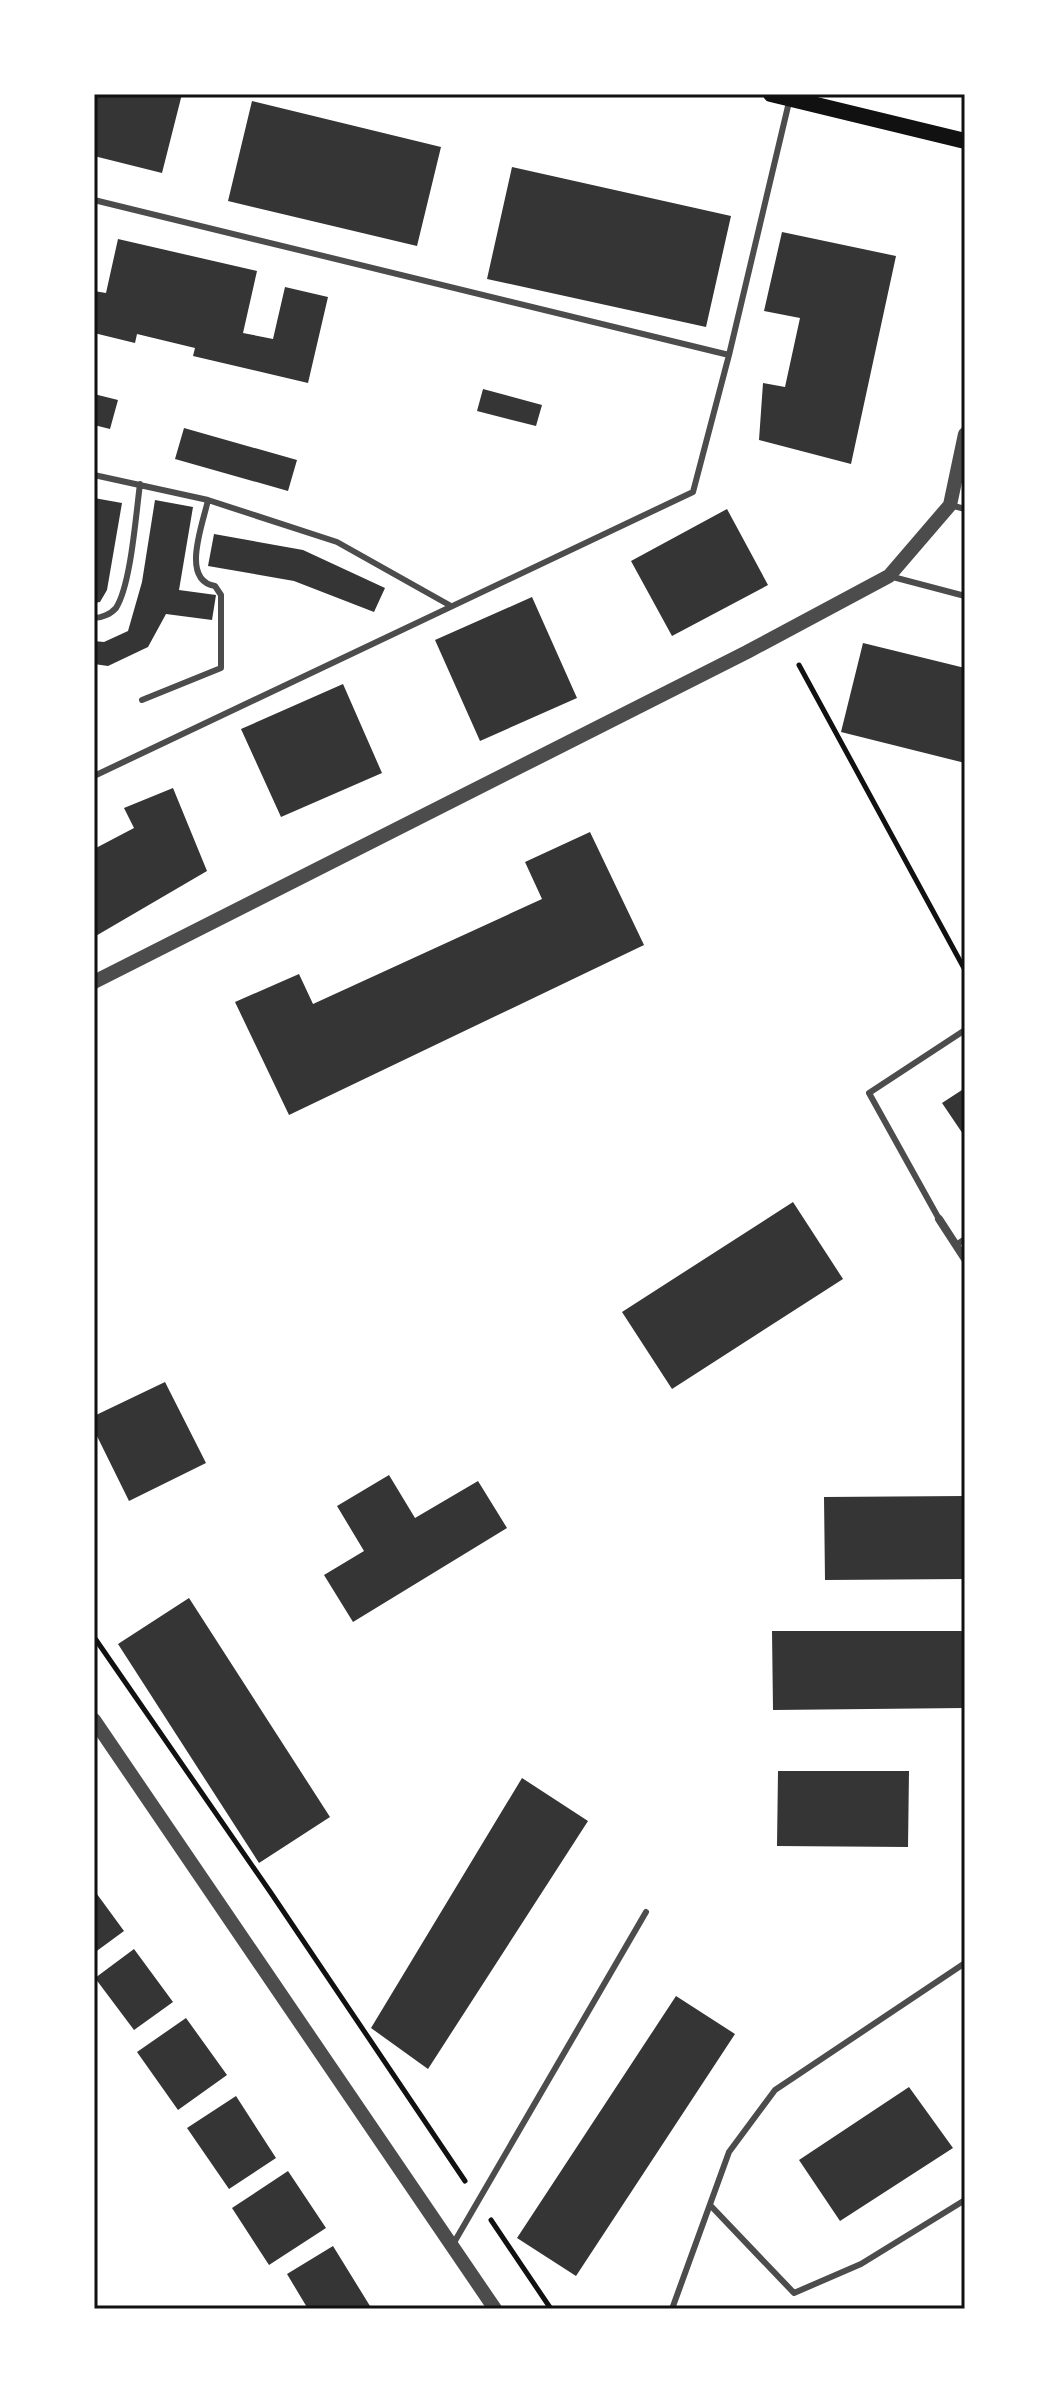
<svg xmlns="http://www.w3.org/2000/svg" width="1059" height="2403" viewBox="0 0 1059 2403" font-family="Spectral,serif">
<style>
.building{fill:#353535}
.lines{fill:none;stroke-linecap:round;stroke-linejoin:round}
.path{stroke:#111;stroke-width:5}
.service{stroke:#4c4c4c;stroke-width:6}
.minor{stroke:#4c4c4c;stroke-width:8}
.tertiary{stroke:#4c4c4c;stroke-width:14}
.secondary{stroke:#111;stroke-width:16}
.neatline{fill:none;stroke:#111;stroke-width:3}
</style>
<rect width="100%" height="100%" fill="#fff"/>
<path class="building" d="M94,94H182L162,173L94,156Z
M252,101L441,147L417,246L228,201Z
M512,167L731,216L706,327L487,279Z
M782,232L896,256L851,464L759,440L763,383L785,387L800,318L764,311Z
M118,239L257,271L243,333L273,339L285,287L328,297L308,383L193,356L195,348L137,334L135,343L94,333V291L106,293Z
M483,389L542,405L536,426L477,411Z
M94,394L118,400L110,429L94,425Z
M184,428L297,460L288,491L175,459Z
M94,498L122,503L107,590L100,602L94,603Z
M155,500L193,507L179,590L216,595L212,620L166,614L148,647L108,666L94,664V641L104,642L128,631L142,582Z
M727,509L768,585L672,636L631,561Z
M214,534L303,550L385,588L374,612L294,581L208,566Z
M532,597L577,698L480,741L435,640Z
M863,643L965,668V763L841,732Z
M343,684L382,773L281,817L241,729Z
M173,788L207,871L94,937V849L134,828L124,808Z
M590,832L644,945L289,1115L235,1002L299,974L313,1004L542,899L525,862Z
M965,1088V1137L942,1103Z
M793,1202L843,1279L672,1389L622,1312Z
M165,1382L206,1463L129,1501L94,1430V1416Z
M389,1475L415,1518L478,1481L507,1528L353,1622L324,1575L364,1551L337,1506Z
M965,1496V1579L825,1580L824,1497Z
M189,1598L330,1817L259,1863L118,1644Z
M772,1631H965V1708L773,1710Z
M778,1771H909L908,1847L777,1846Z
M522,1778L588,1821L428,2069L371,2028Z
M94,1890L124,1931L94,1953Z
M134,1949L173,2002L134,2030L95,1978Z
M676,1996L735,2034L576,2276L517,2238Z
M186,2018L227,2075L178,2110L137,2052Z
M909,2087L953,2148L840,2221L799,2160Z
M236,2096L276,2158L229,2189L187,2128Z
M288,2171L326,2228L269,2265L232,2208Z
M333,2246L370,2306L366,2309H308L287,2274Z"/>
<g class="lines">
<path class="path" d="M799,665L965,970
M94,1637L271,1893L465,2181
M491,2220L551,2309"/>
<path class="service" d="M94,200L729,355
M94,475L208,500L337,542L451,606
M950,505L965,509
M889,576L965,596
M94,618C101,618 111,614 116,608C131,585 136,513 140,484
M142,700L221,668V595L215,586C180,580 203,524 208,500
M94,776L693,492L729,355L789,102
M939,1219L869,1093L965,1030
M956,1245L965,1239
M710,2205L794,2293L861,2264L965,2200
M452,2246L646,1912
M672,2309L729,2152L775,2090L965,1963"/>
<path class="minor" d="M939,1219L965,1259"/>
<path class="tertiary" d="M94,982L747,652L889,576L950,505L965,434
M94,1720L495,2309"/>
<path class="secondary" d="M771,94L965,141"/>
</g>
<rect width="1059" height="2403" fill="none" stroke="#ffffff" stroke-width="192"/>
<rect x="96" y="96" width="867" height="2211" class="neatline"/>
</svg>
